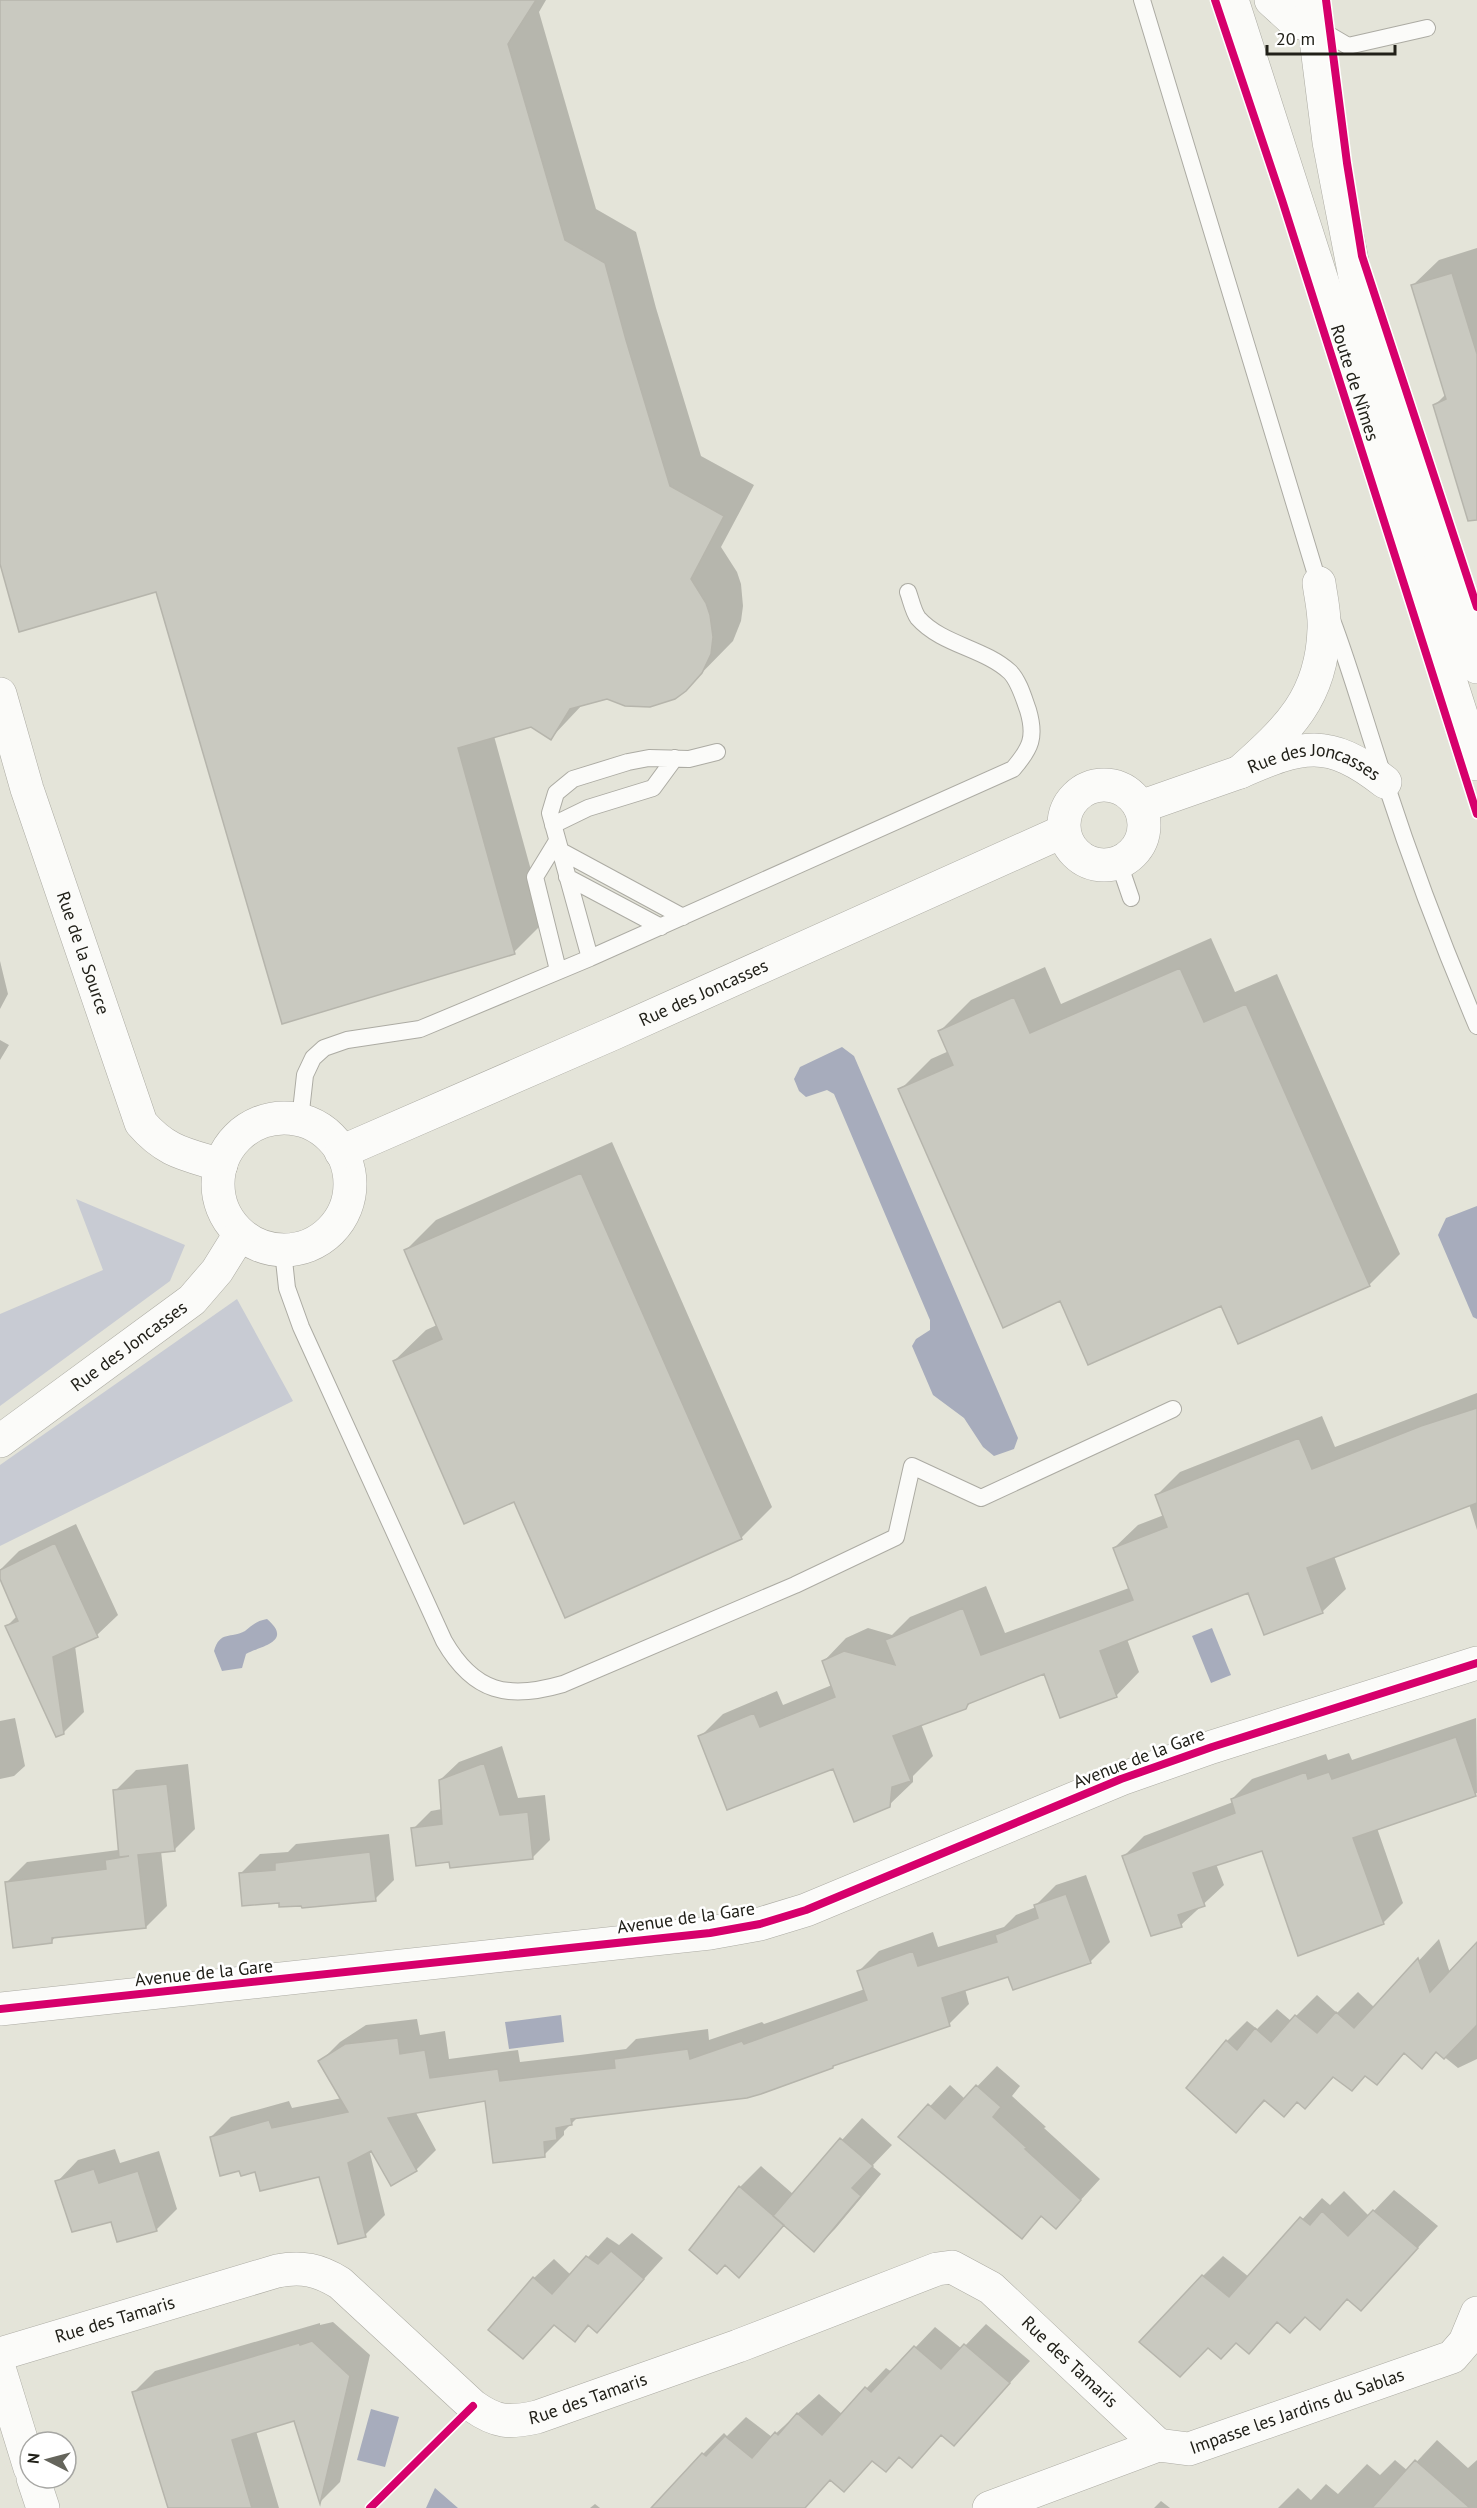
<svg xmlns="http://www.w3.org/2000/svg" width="1477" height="2508" viewBox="0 0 1477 2508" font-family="'PT Sans',sans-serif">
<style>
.green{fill:#c8cbd3}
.water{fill:#a7acbc}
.shadow{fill:#0003}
.building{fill:#c9c9c0;stroke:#b6b5ac;stroke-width:1.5}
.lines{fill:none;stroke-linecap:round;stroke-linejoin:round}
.lane-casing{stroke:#acaba3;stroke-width:18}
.street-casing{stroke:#acaba3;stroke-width:34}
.primary-casing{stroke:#acaba3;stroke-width:34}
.lane{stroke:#fbfbf9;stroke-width:16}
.street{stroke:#fbfbf9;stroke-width:33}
.primary{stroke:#fbfbf9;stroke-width:33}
.cycleway-casing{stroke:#fff;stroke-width:11}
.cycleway{stroke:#d6006c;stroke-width:8}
.labels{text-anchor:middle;stroke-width:5;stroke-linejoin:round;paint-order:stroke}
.street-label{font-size:18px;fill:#212019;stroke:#fff}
</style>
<rect width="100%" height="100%" fill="#e4e4d9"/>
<path class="green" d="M76,1199L185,1245L170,1281L0,1406V1314L103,1270Z
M237,1299L293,1401L0,1546V1465Z"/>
<path class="water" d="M842,1047L854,1056L1018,1438L1014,1449L994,1456L983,1447L964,1418L933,1395L912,1346L916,1339L930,1330V1320L834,1094L827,1090L806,1097L799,1091L794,1079L800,1067Z
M1477,1206V1319L1473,1317L1438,1235L1446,1218Z
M267,1619C294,1642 260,1646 246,1654L242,1668L222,1671L214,1651C220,1630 231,1639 245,1631C253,1625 256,1621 267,1619Z
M1212,1628L1231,1675L1211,1683L1192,1636Z
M561,2015L564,2042L509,2049L505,2022Z
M371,2409L399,2417L385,2467L357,2460Z
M435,2488L458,2508H426Z"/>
<path class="shadow" d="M0,0H546L539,12L596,209L636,232L656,308L701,456L754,485L721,547L737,572L741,584L743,606L741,621L733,641L685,690L607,697L583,704L551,738L531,725L494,736L545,921L514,952L157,590L0,559Z
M1477,248V471L1435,405L1446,394L1412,286L1439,260Z
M1211,938L1235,992L1277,974L1400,1254L1369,1285L1222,1304L1060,1299L900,1090L931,1059L949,1051L940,1031L971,1000L1045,967L1061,1004Z
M0,961L8,994L0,1009Z
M0,1040L9,1045L0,1060Z
M612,1142L772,1507L741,1538L515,1500L394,1361L426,1330L437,1325L405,1251L436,1220Z
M1477,1393V1530L1469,1504L1334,1556L1346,1589L1322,1612L1249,1591L1127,1639L1139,1672L1116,1696L1045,1672L972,1701L966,1708L921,1724L933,1756L913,1776V1782L889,1805L834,1767L700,1737L723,1714L777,1691L783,1705L832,1685L823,1662L846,1638L868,1628L892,1635L910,1617L986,1586L1005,1633L1129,1588L1114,1548L1138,1525L1164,1515L1157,1495L1180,1472L1322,1416L1335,1447Z
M76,1524L118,1615L97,1635L75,1646L84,1712L63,1733L6,1627L17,1616L0,1570L19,1551Z
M15,1718L25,1766L14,1776L0,1779V1721Z
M1476,1718L1477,1793L1377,1828L1403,1903L1383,1923L1262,1849L1216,1864L1224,1885L1181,1925L1124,1856L1144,1836L1233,1802L1232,1799L1252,1779L1326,1754L1328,1760L1349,1753L1352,1760Z
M502,1746L518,1798L545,1795L550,1840L532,1858L450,1860L413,1829L431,1811L442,1809L440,1780L459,1762Z
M188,1764L195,1829L174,1850L161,1851L167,1906L146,1927L56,1936L52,1941L6,1883L27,1862L118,1850L120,1847L115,1791L136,1770Z
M389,1834L394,1880L375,1899L302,1904L280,1901L241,1873L260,1854L288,1852L296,1844Z
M1086,1875L1110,1942L1090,1962L1009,1975L965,1989L969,2004L949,2024L837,2063L833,2067L577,2118L564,2131V2135L544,2155L486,2099L415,2111L436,2150L416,2170L368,2145L385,2215L365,2235L320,2175L256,2170L211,2137L231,2117L289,2101L292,2108L342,2098L320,2062L340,2042L366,2025L417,2019L420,2035L445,2031L449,2059L518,2050L520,2062L580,2055L626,2049L636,2039L708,2029L709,2040L762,2022L764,2024L865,1989L859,1971L879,1951L933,1932L938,1947L1004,1927L1016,1915L1036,1907V1905L1056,1885Z
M1439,1939L1450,1973L1477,1945V2059L1458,2068L1437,2051L1422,2067L1406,2052L1377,2083L1366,2075L1352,2089L1335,2076L1305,2107L1298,2101L1266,2100L1236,2131L1227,2041L1247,2021L1257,2029L1277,2009L1291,2021L1317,1995L1337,2013L1358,1992L1375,2008Z
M997,2066L1020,2086L1012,2096L1046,2127L1044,2128L1100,2179L1056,2227L1043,2215L1021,2237L901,2137L950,2085L965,2099Z
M862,2118L892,2145L872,2166L881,2174L835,2229L814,2250L785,2224L739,2276L740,2187L761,2166L793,2194Z
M115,2149L120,2163L159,2151L177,2209L156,2230L112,2220L57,2182L78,2160Z
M1394,2190L1438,2226L1361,2309L1348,2298L1320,2328L1306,2316L1278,2321L1249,2352L1203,2276L1223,2256L1249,2277L1322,2198L1330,2205L1344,2191L1369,2216Z
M632,2233L663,2258L597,2331L590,2325L575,2340L534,2278L554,2259L571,2275L607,2237L619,2245Z
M333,2322L370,2355L340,2482L321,2501L295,2419L256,2431L279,2508H170L134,2392L155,2371L320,2323V2325Z
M986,2324L1030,2361L954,2444L942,2434L932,2445L900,2456L874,2459L844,2490L831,2479L779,2508H670L703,2454L724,2433L727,2436L746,2417L772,2437L819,2394L842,2414L886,2368L892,2372L935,2327L962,2349Z
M1437,2440L1468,2468L1477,2460V2508H1278L1298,2488L1311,2500L1326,2484L1338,2494L1367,2464L1380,2475L1395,2460L1408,2471Z
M1161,2501L1170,2508H1154Z
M595,2504L600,2508H590Z"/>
<path class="building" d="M0,0H536L508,44L565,240L605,263L626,340L670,486L724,516L691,579L706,603L710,615L713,637L711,654L702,673L686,691L675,699L650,707L625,706L607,699L570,709L551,740L531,727L458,748L515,954L282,1024L156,592L19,632L0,564Z
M1452,273L1477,354V520L1468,521L1433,405L1446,399L1411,285Z
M1180,968L1204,1022L1246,1004L1370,1286L1238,1344L1221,1306L1088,1365L1060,1301L1003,1328L898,1089L953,1065L938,1031L1014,997L1030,1033Z
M581,1173L742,1539L565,1618L514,1502L464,1524L393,1361L442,1339L404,1250Z
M1477,1408V1503L1307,1568L1323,1613L1264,1635L1248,1593L1100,1651L1117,1697L1060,1718L1044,1674L968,1704L966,1709L893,1736L911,1781L892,1787L890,1807L854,1822L833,1769L727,1810L698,1736L754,1713L760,1727L835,1697L822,1661L844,1651L895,1665L885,1640L963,1608L981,1655L1133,1600L1113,1548L1167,1527L1155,1495L1299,1438L1312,1469L1421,1426Z
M55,1543L98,1637L53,1657L64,1734L56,1737L5,1626L18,1621L0,1579V1570Z
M1456,1737L1476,1796L1353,1838L1384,1924L1298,1956L1262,1851L1193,1873L1205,1906L1178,1915L1182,1927L1151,1936L1122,1856L1235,1813L1231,1799L1306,1772L1308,1779L1329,1772L1332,1779Z
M484,1763L500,1815L528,1812L533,1859L450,1868L449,1862L416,1866L411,1828L442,1824L439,1780Z
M167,1784L175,1851L138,1855L146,1928L52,1938V1943L13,1948L5,1882L106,1869L105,1860L129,1856L119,1857L113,1790Z
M370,1852L376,1901L302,1908L301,1906L279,1907V1903L242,1906L239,1873L275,1870V1863Z
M1066,1894L1091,1963L1013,1990L1008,1977L942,1998L950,2026L833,2066V2068L761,2094L747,2098L571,2119L572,2125L556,2128L557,2140L544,2142L545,2157L493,2163L485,2101L388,2118L417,2171L391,2186L371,2151L348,2163L366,2237L338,2244L319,2177L260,2191L255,2172L241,2176L239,2171L220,2176L210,2137L269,2120L272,2128L348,2112L318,2061L345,2044L398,2038L400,2054L425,2050L430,2078L498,2069L500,2081L559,2074L615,2068L614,2059L688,2049L690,2059L742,2041L744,2044L867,2000L857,1971L913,1951L918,1966L997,1942L995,1935L1038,1918L1034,1905Z
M1477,1942V2025L1444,2059L1436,2052L1422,2069L1404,2053L1377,2085L1365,2076L1352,2091L1333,2077L1305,2109L1297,2102L1284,2117L1264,2100L1236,2133L1186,2088L1226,2040L1237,2050L1255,2028L1271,2042L1295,2015L1317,2033L1336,2012L1354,2028L1418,1958L1430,1992Z
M976,2085L1001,2107L993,2117L1027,2148L1025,2149L1081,2200L1056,2229L1041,2216L1022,2239L898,2137L928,2104L945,2119Z
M840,2138L873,2166L852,2188L861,2196L814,2252L773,2216Z
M94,2169L99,2183L138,2171L157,2231L117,2242L111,2222L72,2232L55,2181Z
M739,2186L784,2225L739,2278L725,2265L717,2274L689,2250Z
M1373,2210L1418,2248L1361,2311L1347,2299L1320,2330L1305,2317L1290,2333L1277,2322L1249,2354L1236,2343L1221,2359L1208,2348L1180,2377L1139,2342L1202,2275L1229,2297L1300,2217L1310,2225L1322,2211L1348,2236Z
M611,2251L644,2279L597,2333L588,2325L575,2342L554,2325L523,2359L488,2330L533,2277L552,2294L586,2256L598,2264Z
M312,2341L350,2376L320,2504L294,2421L232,2440L252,2508H168L132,2392L299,2343L300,2345Z
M964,2344L1010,2383L954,2446L941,2435L912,2468L899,2457L886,2472L872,2461L844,2492L830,2480L805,2508H651L702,2453L706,2456L725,2436L752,2458L775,2432L778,2435L797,2413L822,2435L865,2387L871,2392L914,2346L941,2369Z
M1415,2460L1470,2508H1372Z"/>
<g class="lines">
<defs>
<path id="lane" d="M1142,0L1320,588
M1314,26L1348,46L1427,28
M1332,620C1352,673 1367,728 1385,781C1412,864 1443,946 1477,1026
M553,825L588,808L653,788L675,758
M557,841L535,877L558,970
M559,850L683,917
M1119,863L1131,898
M567,877L661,927
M590,958L550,813L556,793L573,779L628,762L649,758L689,759L717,752
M300,1120L305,1075L313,1058L324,1048L347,1040L420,1029L590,958L1013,769C1031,748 1036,737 1028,710C1024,699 1019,681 1010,672C984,648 942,645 918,618C913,611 911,600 908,592
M283,1251L287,1288L301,1327L444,1641C474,1693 508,1700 563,1684L795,1585L896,1537L912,1466L981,1498L1173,1409"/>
<g id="street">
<path id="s1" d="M1319,583C1321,598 1325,614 1324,629C1322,698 1288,729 1240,772C1302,745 1328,737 1385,782"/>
<path id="s2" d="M0,694L27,789L141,1123C166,1152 185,1154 221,1165"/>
<circle cx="1104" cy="825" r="40"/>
<path d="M1140,807L1240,772"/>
<circle cx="284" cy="1184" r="66"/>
<path id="s3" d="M341,1152L612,1034L1064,831"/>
<path id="s4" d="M0,1441L192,1300L217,1271L240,1234"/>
<path d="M0,2009L710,1933L760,1924L806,1910L1121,1779L1212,1747L1477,1663"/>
<path id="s5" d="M0,2354L277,2271C302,2266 319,2270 340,2283L473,2406C497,2423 509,2423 537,2417L738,2346L937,2269L952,2267L991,2288L1158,2445"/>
<path d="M0,2371L30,2468"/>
<path d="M33,2478L43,2508"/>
<path id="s6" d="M989,2508L1158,2445L1189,2449L1452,2357L1465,2342L1477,2313"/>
</g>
<g id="primary">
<path id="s7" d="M1232,0L1477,764"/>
<path d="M1271,0L1294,21L1313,26"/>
<path d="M1311,0L1329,142L1357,287L1477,667"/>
</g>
</defs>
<use href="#lane" class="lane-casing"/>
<use href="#street" class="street-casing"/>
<use href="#primary" class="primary-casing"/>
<use href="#lane" class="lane"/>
<use href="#street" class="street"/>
<use href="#primary" class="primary"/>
<defs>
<path id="cycleway" d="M1215,0L1282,200L1477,814
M1326,0L1347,163L1362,256L1477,607
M0,2009L710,1933L760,1924L806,1910L1121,1779L1212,1747L1477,1663
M370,2508L473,2406"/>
</defs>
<use href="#cycleway" class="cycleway-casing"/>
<use href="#cycleway" class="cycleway"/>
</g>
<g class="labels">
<g class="street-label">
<text dy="6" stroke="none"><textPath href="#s7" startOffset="402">Route de Nîmes</textPath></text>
<text dy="6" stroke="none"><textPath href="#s1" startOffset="297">Rue des Joncasses</textPath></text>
<text dy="6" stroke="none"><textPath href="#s2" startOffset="272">Rue de la Source</textPath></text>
<text dy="6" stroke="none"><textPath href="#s3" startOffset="396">Rue des Joncasses</textPath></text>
<text dy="6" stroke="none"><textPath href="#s4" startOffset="160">Rue des Joncasses</textPath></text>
<text transform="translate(1139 1758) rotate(-21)" y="6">Avenue de la Gare</text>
<text transform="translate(686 1918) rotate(-8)" y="6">Avenue de la Gare</text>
<text transform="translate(204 1973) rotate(-6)" y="6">Avenue de la Gare</text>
<text dy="6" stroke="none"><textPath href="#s5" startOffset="120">Rue des Tamaris</textPath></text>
<text dy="6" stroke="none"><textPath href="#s5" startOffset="1198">Rue des Tamaris</textPath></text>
<text dy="6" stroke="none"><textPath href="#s5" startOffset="658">Rue des Tamaris</textPath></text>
<text dy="6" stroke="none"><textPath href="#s6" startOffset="326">Impasse les Jardins du Sablas</textPath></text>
</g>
</g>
<g transform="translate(48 2460) rotate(276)"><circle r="28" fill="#ffffff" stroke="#a6a6a3" stroke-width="1.5"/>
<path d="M0-4.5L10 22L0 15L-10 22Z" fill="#65655c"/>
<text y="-9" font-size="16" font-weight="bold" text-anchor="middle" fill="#212019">N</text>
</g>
<path d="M1267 45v9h128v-9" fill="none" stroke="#212019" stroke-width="3"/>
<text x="1276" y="45" font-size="18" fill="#212019" stroke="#ffffff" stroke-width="4.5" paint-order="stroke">20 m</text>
</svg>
